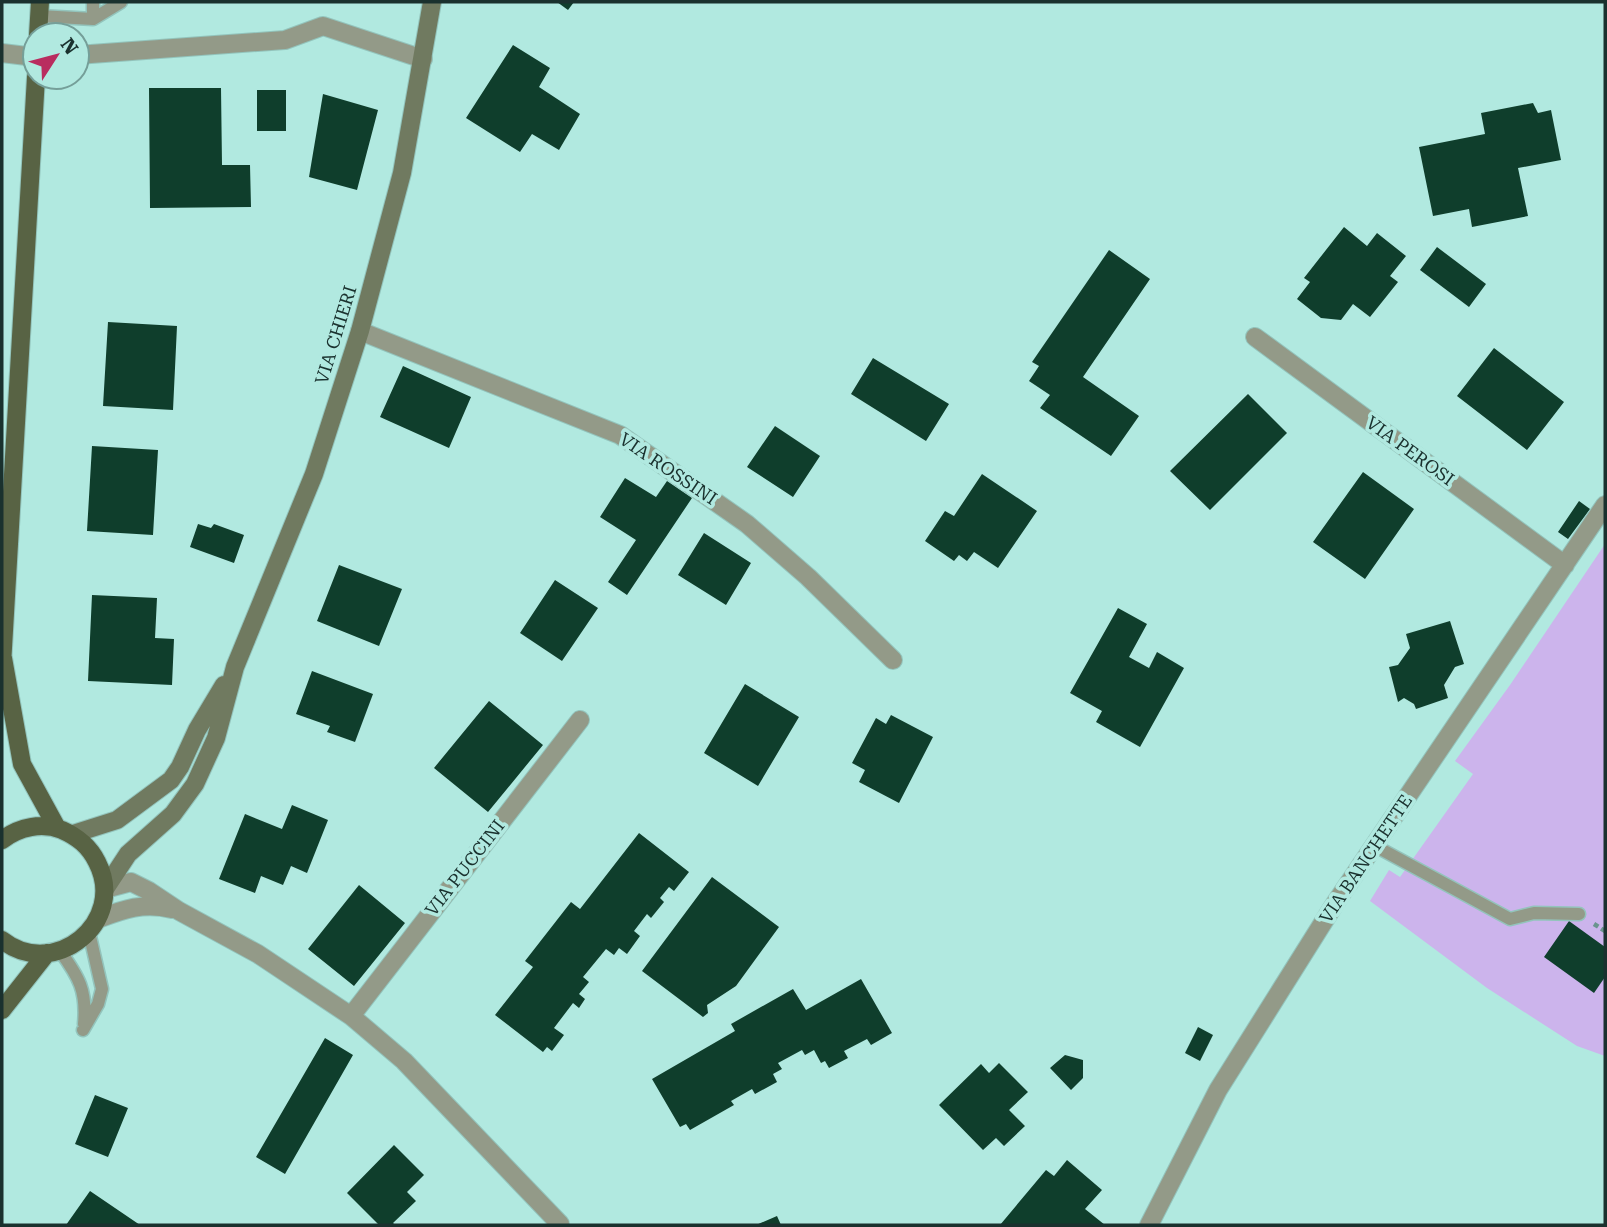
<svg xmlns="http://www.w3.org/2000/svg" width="1607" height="1227" viewBox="0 0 1607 1227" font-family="'Roboto Serif',serif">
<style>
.green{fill:#ccb4ec}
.building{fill:#0f3e2c}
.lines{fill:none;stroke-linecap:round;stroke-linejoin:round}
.service-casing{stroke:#93c4bc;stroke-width:15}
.minor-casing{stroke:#93c4bc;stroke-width:20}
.secondary-casing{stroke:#93c4bc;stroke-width:20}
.primary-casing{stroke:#93c4bc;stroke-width:20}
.path{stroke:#6b948e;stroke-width:4.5;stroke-dasharray:5 3.5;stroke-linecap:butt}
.service{stroke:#939a88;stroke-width:12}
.minor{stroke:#939a88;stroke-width:18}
.secondary{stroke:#707a60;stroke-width:18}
.primary{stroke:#586344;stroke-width:18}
.labels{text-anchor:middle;stroke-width:7;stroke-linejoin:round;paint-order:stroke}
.street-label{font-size:18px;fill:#1a312e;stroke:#b1e9e0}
</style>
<rect width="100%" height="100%" fill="#b1e9e0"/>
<path class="green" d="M1605,544V1056L1577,1046L1487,988L1370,901L1389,870L1400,877L1473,774L1455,761L1510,685Z"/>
<path class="building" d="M557,2H574L568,10Z
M513,45L550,68L539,87L580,114L559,150L532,134L520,152L466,118Z
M149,88H221L222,165H250L251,207L150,208Z
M257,90H286V131H257Z
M323,94L378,110L357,190L309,177Z
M1533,103L1538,113L1551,110L1561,160L1518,168L1528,216L1472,227L1469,209L1433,216L1419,147L1485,134L1481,113Z
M1344,227L1367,246L1377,233L1406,256L1390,276L1398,282L1370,317L1353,304L1341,320L1321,318L1297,299L1310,282L1304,278Z
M1437,247L1486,284L1469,307L1420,270Z
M1109,250L1150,279L1083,377L1139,416L1111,456L1040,408L1050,395L1029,381L1039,366L1032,362Z
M108,322L177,326L173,410L103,406Z
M1494,348L1564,402L1527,450L1457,396Z
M873,358L949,404L926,441L851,394Z
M403,366L471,397L449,448L380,417Z
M1248,394L1287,433L1210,510L1170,471Z
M775,426L820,456L793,497L747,467Z
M92,446L158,450L153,535L87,531Z
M1363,472L1414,509L1365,579L1313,542Z
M982,474L1037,511L998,568L974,552L967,561L959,555L954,561L925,541L945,511L954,516Z
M625,478L656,497L667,481L692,498L627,595L608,582L636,540L600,517Z
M1579,501L1590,509L1568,539L1558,532Z
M198,524L211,528L214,524L244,535L234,563L190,547Z
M704,533L751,563L726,605L678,575Z
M339,565L402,589L379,646L317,621Z
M555,580L598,608L562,661L520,633Z
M92,595L157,598L155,638L174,639L172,685L88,681Z
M1118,608L1147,624L1129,657L1149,668L1157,652L1184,668L1140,747L1096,722L1102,711L1070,693Z
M1450,621L1464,664L1455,667L1444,685L1448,698L1416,709L1414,704L1404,698L1398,702L1389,667L1398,665L1410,648L1406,634Z
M312,671L373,694L355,742L327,732L330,726L296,714Z
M745,684L799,717L758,786L704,753Z
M489,701L543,745L488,812L434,768Z
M891,715L933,737L899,803L859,782L865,770L852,763L876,718L886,724Z
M292,805L328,820L307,873L291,866L283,885L261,876L255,893L219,879L245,814L282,829Z
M639,833L689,872L674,891L669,887L660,898L664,902L651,918L647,914L634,931L640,936L627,954L619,948L614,955L606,949L583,977L589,982L579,994L585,999L579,1008L573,1003L554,1028L564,1035L552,1051L547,1047L543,1052L495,1015L533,967L525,961L571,902L580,909Z
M712,877L779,927L736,986L707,1005L708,1013L703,1017L642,971Z
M359,885L405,923L354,986L308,949Z
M1569,921L1605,947V977L1594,993L1544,957Z
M861,979L892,1033L871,1045L867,1039L844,1051L848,1058L829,1068L825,1061L821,1063L814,1050L805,1055L802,1050L778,1063L782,1069L773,1074L777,1082L755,1094L752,1089L731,1101L734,1105L690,1130L686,1124L680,1127L652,1079L735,1031L731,1024L793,989L806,1010Z
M1198,1027L1213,1035L1200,1061L1185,1053Z
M325,1038L353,1055L285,1174L256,1157Z
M1065,1055L1083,1060V1078L1071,1090L1050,1068Z
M999,1063L1028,1092L1009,1110L1025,1126L1004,1146L996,1138L983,1150L939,1105L981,1064L989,1073Z
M95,1095L128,1108L108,1157L75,1144Z
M394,1145L424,1175L407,1192L416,1201L393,1223L395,1225H379L347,1193Z
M1067,1160L1102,1190L1085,1209L1105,1225H1000L1046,1170L1054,1176Z
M90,1191L140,1225H66Z
M777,1216L781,1225H756Z"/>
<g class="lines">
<defs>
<path id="service" d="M39,16L93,19L121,2
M93,19V2
M1375,846L1510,919L1534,913L1579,914
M60,951C79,977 87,991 84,1024
M83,1030L98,1004L102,989L89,932"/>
<path id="minor" d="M2,53L35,57
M77,55L285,40L323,26L423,59
M360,331L620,435L747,524L808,577L893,660
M1255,337L1565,565
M105,889L131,882L149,891L179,911L258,954L351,1016L404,1061L560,1224
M98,919C124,909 144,902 172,909
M351,1016L580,720
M1149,1225L1218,1090L1336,902L1605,505"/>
<path id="secondary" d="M73,834L117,820L171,780L180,767L197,730L224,685
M105,889L128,854L173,814L195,784L216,738L235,667L314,474L360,331L402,173L432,2"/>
<path id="primary" d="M38,35L40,2
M3,658L22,764L57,828
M2,665L36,77
M2,840C19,827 42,822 62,830C78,837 89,846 97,862C128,922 54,981 2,940
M2,1010L47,953"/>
</defs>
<use href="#service" class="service-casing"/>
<use href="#minor" class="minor-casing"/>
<use href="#secondary" class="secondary-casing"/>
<use href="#primary" class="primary-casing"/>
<path class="path" d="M1594,924L1605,931"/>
<use href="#service" class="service"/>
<use href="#minor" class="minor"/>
<use href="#secondary" class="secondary"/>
<use href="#primary" class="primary"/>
</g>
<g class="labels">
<g class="street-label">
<text transform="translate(336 335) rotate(-73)" y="6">VIA CHIERI</text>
<text transform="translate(1410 451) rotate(36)" y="6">VIA PEROSI</text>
<text transform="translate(668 469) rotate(34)" y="6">VIA ROSSINI</text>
<text transform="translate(1366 859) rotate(-56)" y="6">VIA BANCHETTE</text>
<text transform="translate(465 868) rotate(-52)" y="6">VIA PUCCINI</text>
</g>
</g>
<rect width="1607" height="1227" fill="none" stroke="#1a312e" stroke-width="7"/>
<g transform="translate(56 56) rotate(54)"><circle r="33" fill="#b1e9e0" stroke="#759f99" stroke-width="2"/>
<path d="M0-5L12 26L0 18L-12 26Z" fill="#b92c5f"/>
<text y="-10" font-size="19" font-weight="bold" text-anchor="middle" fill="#1a312e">N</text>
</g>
</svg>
